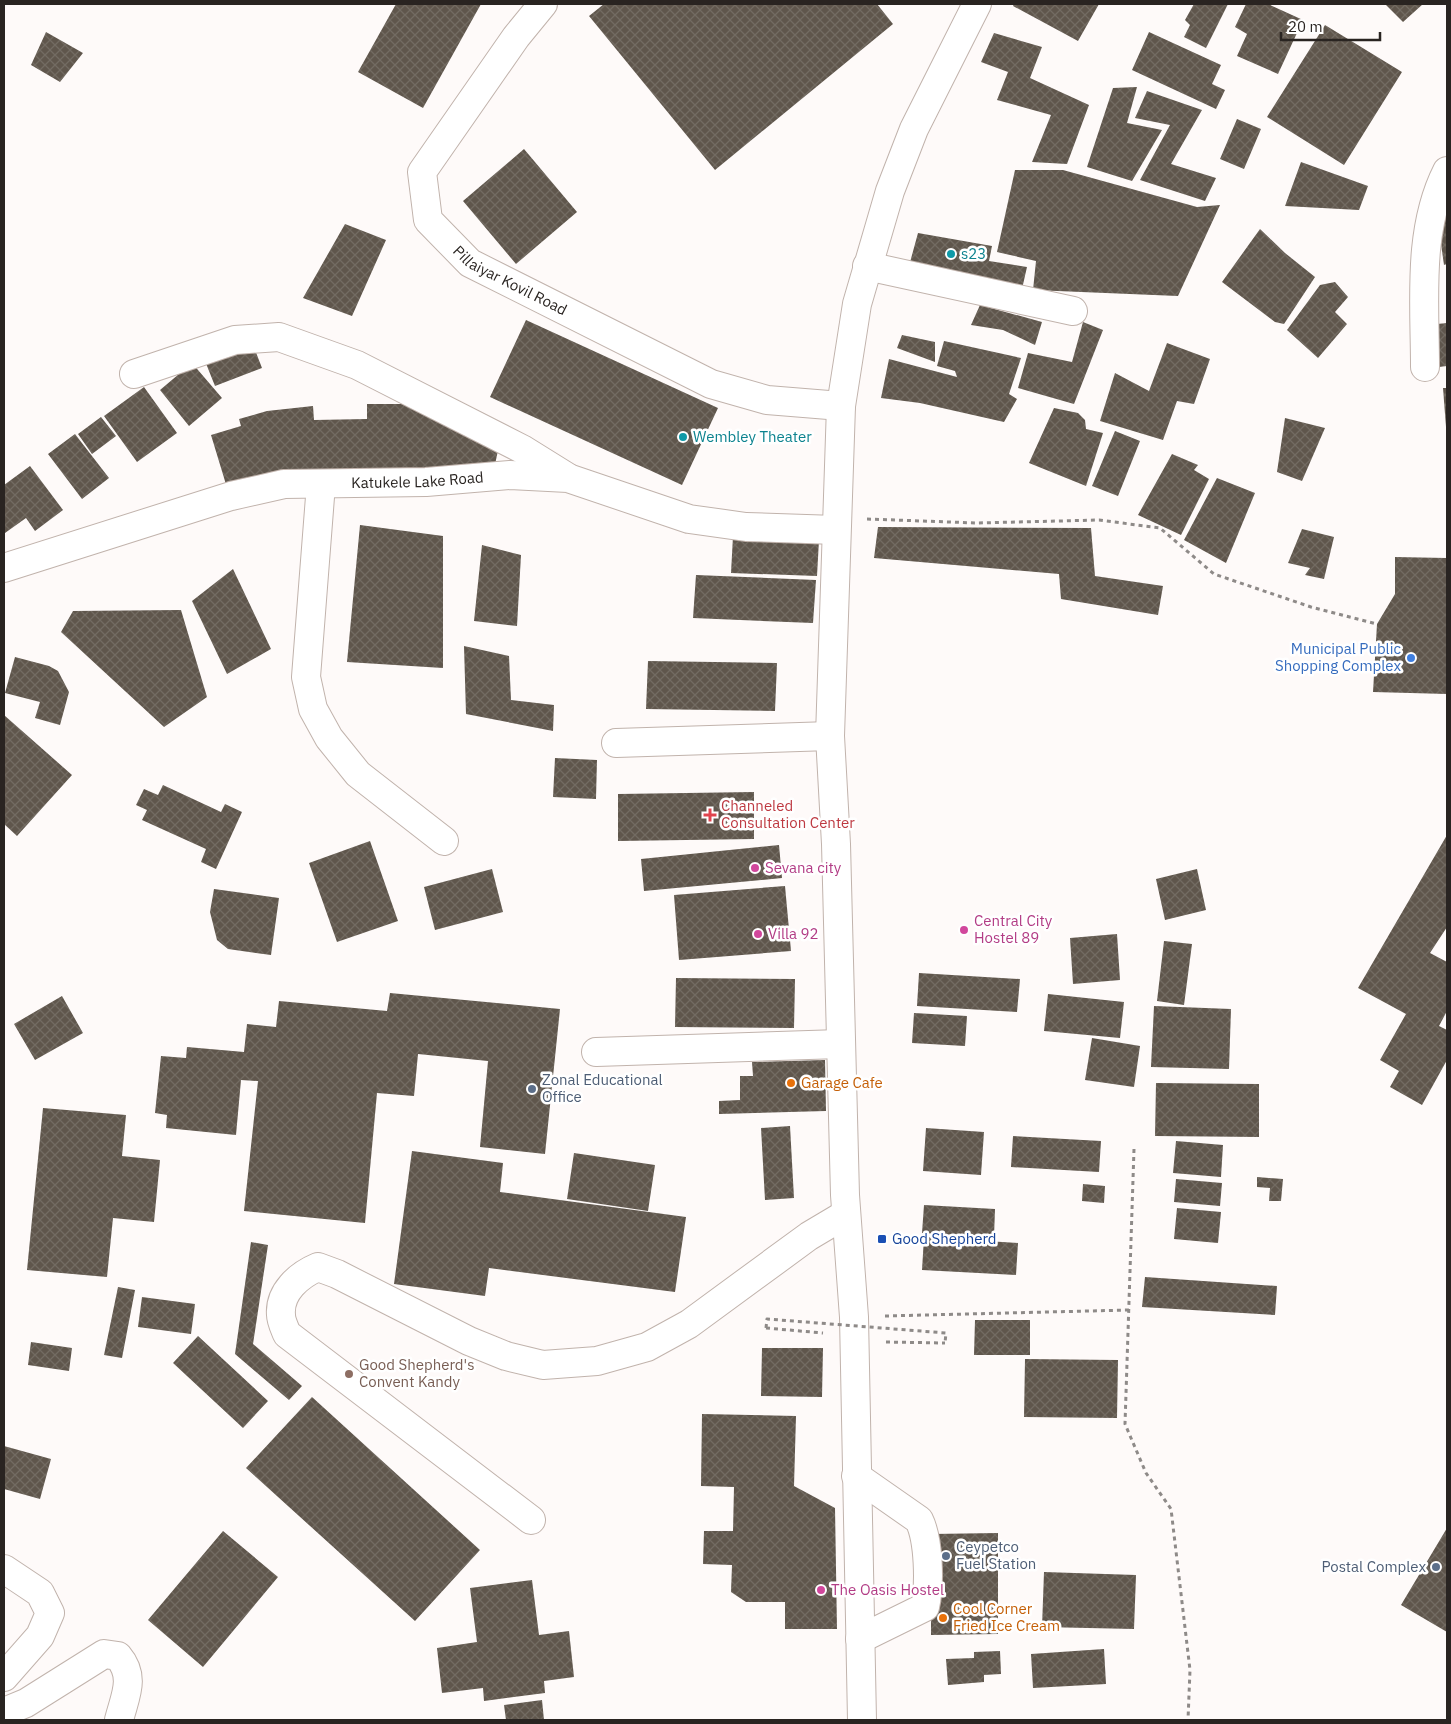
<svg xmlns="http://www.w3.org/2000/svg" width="1451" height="1724" viewBox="0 0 1451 1724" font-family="'IBM Plex Sans',sans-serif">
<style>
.building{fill:url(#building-cross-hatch)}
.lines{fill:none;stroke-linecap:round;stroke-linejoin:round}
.minor-casing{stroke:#c1b3ac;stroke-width:30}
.highway-casing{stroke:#c1b3ac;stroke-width:30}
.path{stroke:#8e8a88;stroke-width:3;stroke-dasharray:4 4;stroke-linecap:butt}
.minor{stroke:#fff;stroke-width:28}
.highway{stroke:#fff;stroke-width:28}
.path-bridge{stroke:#8e8a88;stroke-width:3;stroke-dasharray:4 4;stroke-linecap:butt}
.culture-dot{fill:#0f9aa8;stroke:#fff;stroke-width:2}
.shop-dot{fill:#3f7fe0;stroke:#fff;stroke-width:2}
.health-dot{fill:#e0444e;stroke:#fff;stroke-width:2}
.hotel-dot{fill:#d1479c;stroke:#fff;stroke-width:2}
.food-dot{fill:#e8710a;stroke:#fff;stroke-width:2}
.service-dot{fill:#5c6f8a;stroke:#fff;stroke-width:2}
.transit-dot{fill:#1a4fb4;stroke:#fff;stroke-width:2}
.education-dot{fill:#8d6e63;stroke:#fff;stroke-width:2}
.labels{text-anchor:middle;stroke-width:5;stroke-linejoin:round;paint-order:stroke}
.culture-label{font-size:15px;fill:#0d838f;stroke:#fff;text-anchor:start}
.street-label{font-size:15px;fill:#292421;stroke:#fff}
.shop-label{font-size:15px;fill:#366cbe;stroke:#fff;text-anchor:end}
.health-label{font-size:15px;fill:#be3a42;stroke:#fff;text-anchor:start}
.hotel-label{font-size:15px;fill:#b23c85;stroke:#fff;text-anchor:start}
.service-label{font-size:15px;fill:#4e5e75;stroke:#fff;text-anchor:start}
.food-label{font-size:15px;fill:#c56008;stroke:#fff;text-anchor:start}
.transit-label{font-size:15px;fill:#164399;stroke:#fff;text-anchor:start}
.education-label{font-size:15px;fill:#785e54;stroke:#fff;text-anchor:start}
</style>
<defs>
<pattern id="building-cross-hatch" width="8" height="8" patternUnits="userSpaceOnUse" patternTransform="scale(1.25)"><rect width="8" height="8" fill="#5f564c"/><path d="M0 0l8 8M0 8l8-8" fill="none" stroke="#726b62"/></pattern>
</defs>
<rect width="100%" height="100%" fill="#fefaf9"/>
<path class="building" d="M396,4H481L423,108L358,72Z
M604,4H877L893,24L715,170L589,16Z
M1014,4H1099L1078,41L1013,6Z
M1194,4H1228L1206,48L1184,37L1190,25L1185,20Z
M1246,4H1268L1303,20L1278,74L1237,56L1247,34L1235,27Z
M1385,4H1423L1403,22Z
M1325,25L1402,72L1344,165L1267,117Z
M46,32L83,53L60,82L31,65Z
M1149,32L1221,65L1212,84L1225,90L1216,109L1132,70Z
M994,33L1042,47L1030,78L1089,105L1067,164L1032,162L1051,115L997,100L1008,72L981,62Z
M1137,87L1127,123L1162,130L1132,181L1087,167L1113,88Z
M1147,91L1202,110L1171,164L1216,178L1205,201L1140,180L1170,125L1135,118Z
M1237,119L1261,129L1244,169L1220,159Z
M524,149L577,212L516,264L463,201Z
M1301,162L1368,186L1359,210L1285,206Z
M1015,170H1063L1197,207L1220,205L1178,296L1033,290L1036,261L997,252Z
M1447,186V264L1444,265L1433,188Z
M345,224L386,240L352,316L303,298Z
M1260,229L1285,253L1315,277L1284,324L1275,322L1222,282Z
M918,233L992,246L989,261L1027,267L1022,289L909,266Z
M1335,282L1348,297L1335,312L1347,324L1318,358L1287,330L1320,285Z
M980,305L1042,322L1035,345L1003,330L971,325Z
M526,320L718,408L682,485L490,397Z
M1083,322L1103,330L1074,404L1018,388L1028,353L1072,362Z
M1447,323V366L1439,367L1437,324Z
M902,335L935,342V362L897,348Z
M944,341L1021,358L1009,394L1017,399L1004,422L920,403L881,398L889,359L957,377L955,371L937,366Z
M252,342L262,368L215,386L205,361Z
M1167,343L1210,359L1194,404L1177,401L1163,440L1100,421L1115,373L1149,391Z
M192,363L222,398L189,426L160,390Z
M144,387L177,433L137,462L104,416Z
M1443,388H1447V427H1446Z
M367,404H403L472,428L500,441L493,474L228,491L211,435L241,426L239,419L267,411L313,406L314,420L367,419Z
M1054,408L1078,413L1085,420L1086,429L1103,433L1086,486L1029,463Z
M101,417L116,436L92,454L78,434Z
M1285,418L1325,428L1302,481L1277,472Z
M1115,431L1140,441L1118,496L1092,486Z
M75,434L109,478L82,499L48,454Z
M1172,454L1198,465L1194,470L1209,479L1181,535L1138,515Z
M30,466L63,510L35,531L26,518L5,533L4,485Z
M1217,478L1255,493L1226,563L1184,540Z
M360,525L443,536V668L347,662Z
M878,527L1091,528L1095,576L1163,586L1158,615L1061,599L1059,574L874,558Z
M1302,529L1334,537L1324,579L1305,575L1310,568L1288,563Z
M733,536L819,540L817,576L731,573Z
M482,545L521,555L517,626L474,621Z
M1395,557L1447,558V694L1373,692L1377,624L1395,594Z
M233,569L271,649L227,674L192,601Z
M696,575L816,580L813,623L693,618Z
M181,610L207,697L164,727L61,632L73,611Z
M464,646L509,656L511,700L554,705L553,731L466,714Z
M15,657L49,666L58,671L69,692L60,725L35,718L40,702L5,693Z
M648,661L777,663L775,711L646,709Z
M4,715L72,775L17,836L4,824Z
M555,758L597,760L596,799L553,797Z
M163,785L221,812L225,804L242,812L216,869L201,862L206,849L142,820L147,810L136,805L144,789L158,795Z
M754,792V839L618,841V794Z
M1447,835V927L1430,953L1447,962V1011L1439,1026L1447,1030V1060L1422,1105L1390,1087L1399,1071L1380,1060L1406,1014L1358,988Z
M370,841L398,921L337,942L309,863Z
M779,845L782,878L644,891L641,859Z
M492,869L503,912L435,930L424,887Z
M1197,869L1206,910L1165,920L1156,879Z
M785,886L791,951L679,960L674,895Z
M214,889L279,898L271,955L228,949L217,940L210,912Z
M1117,934L1120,980L1073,984L1070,938Z
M1164,941L1192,944L1184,1005L1157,1001Z
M919,973L1020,979L1017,1012L917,1006Z
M676,978L795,979L794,1028L675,1027Z
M390,993L560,1009L545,1154L480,1147L488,1061L418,1054L414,1096L377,1093L365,1223L244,1211L258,1081L241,1080L236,1135L166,1128L167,1115L155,1113L161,1056L186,1058L187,1047L244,1052L247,1024L276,1027L279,1001L387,1011Z
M1048,994L1124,1002L1120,1038L1044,1031Z
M62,996L83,1033L35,1060L14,1024Z
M1154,1006L1231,1009L1229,1069L1151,1067Z
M914,1013L967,1016L965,1046L912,1043Z
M1092,1038L1140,1046L1134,1087L1085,1080Z
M825,1060L826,1111L719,1114V1101L740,1100V1076H753L752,1062Z
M1156,1083L1259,1084V1137L1155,1136Z
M43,1108L126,1115L122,1156L160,1160L154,1222L113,1218L107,1277L27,1270Z
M790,1126L794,1198L765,1200L761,1128Z
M926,1128L984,1132L981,1175L923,1171Z
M1013,1136L1101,1141L1099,1172L1011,1167Z
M1176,1141L1223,1145L1221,1177L1173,1173Z
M412,1151L503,1163L500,1192L686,1217L675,1292L489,1268L485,1296L394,1284Z
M574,1153L655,1165L648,1211L567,1199Z
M1257,1177L1283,1179L1281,1201H1269L1270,1188L1257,1187Z
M1176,1179L1222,1183L1220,1206L1174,1202Z
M1083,1184L1105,1186L1104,1203L1082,1201Z
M924,1205L995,1209L994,1237L922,1233Z
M1177,1208L1221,1212L1218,1243L1174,1239Z
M924,1237L1018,1243L1016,1275L922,1270Z
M251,1242L268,1245L253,1344L302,1386L289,1400L235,1354Z
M1145,1277L1277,1286L1275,1315L1142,1307Z
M118,1287L135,1290L122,1358L104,1355Z
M142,1297L195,1304L191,1334L138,1327Z
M975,1320H1030V1355H974Z
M198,1336L268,1401L243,1428L173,1363Z
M31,1342L72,1348L69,1371L28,1365Z
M762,1348H823L822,1397L761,1396Z
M1025,1359L1118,1360L1117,1418L1024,1417Z
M312,1397L480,1550L415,1621L246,1468Z
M702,1414L796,1416L794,1486L835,1508L837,1629H785V1602H746L731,1592L732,1565L703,1564L704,1531H733L734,1487L701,1486Z
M4,1446L51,1459L40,1499L4,1489Z
M1447,1528V1632L1401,1605Z
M223,1531L278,1577L203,1667L148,1620Z
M998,1533V1634L931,1635V1534Z
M1044,1572L1136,1575L1134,1629L1042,1627Z
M532,1580L539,1635L569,1631L574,1677L544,1681L545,1693L484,1701L483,1688L442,1693L437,1648L477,1642L470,1588Z
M1104,1649L1106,1684L1033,1688L1031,1654Z
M1000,1651L1001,1674L984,1675V1682L948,1685L946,1659L974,1658V1652Z
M542,1700L544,1720H506L504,1705Z"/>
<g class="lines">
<defs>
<g id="minor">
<path id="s1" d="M543,4L516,37L422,172L428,220L470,263L711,384L767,400L841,406"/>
<path d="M867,266L1073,311"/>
<path d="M1425,367C1425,303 1417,230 1447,171"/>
<path d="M134,374L235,340L279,337L357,365L522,449L567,477"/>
<path d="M321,484L306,677L313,709L329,738L358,774L444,841"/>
<path id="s2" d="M4,568L231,496L284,484L426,482L510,475L568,478L689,519L746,527L836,530"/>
<path d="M616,743L830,736"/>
<path d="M596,1052L840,1044"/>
<path d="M856,1476L919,1520C929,1540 930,1585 925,1607L860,1639"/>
<path d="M531,1520L287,1334C285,1329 281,1321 281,1315C279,1292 299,1275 318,1267L337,1274L469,1341L506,1356L543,1365L597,1361L647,1347L689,1324L809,1236L846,1214"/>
<path d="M4,1569L40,1593L50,1613L40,1636L4,1677"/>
<path d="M4,1712L26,1703L104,1654L118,1656C136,1677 125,1696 119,1720"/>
</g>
<path id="highway" d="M862,1720L854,1317L845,1195L836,844L830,736L841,406L857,304L890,191L914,129L977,4"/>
</defs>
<use href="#minor" class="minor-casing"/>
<use href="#highway" class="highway-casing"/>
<path class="path" d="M867,519L977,523L1099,520L1160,528L1214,574L1311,607L1377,624
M1134,1149L1125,1424L1146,1473L1171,1509L1190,1670L1188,1720
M885,1316L1129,1310
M766,1328L823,1333
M886,1342L945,1343"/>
<use href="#minor" class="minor"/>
<use href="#highway" class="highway"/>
<path class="path-bridge" d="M766,1328L767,1319L946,1333L945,1343"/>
</g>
<g class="culture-dot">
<circle cx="951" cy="254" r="5"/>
<circle cx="683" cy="437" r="5"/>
</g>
<circle class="shop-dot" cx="1411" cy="658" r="5"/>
<path class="health-dot" d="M707.5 807.5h5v5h5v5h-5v5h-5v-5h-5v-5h5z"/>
<g class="hotel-dot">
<circle cx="755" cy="868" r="5"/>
<circle cx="964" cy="930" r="5"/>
<circle cx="758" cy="934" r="5"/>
<circle cx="821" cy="1590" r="5"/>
</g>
<g class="food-dot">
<circle cx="791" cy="1083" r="5"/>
<circle cx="943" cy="1618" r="5"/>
</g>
<g class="service-dot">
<circle cx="532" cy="1089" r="5"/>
<circle cx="946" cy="1556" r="5"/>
<circle cx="1436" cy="1567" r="5"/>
</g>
<rect class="transit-dot" x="877" y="1234" width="10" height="10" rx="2.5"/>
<circle class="education-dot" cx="349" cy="1374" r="5"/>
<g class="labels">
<g class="culture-label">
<text x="961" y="259">s23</text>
<text x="693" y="442">Wembley Theater</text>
</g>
<g class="street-label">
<text dy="5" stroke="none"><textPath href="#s1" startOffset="359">Pillaiyar Kovil Road</textPath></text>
<text dy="5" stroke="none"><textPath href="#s2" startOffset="426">Katukele Lake Road</textPath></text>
</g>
<g class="shop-label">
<text x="1401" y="654">Municipal Public<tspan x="1401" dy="17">Shopping Complex</tspan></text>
</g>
<g class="health-label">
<text x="721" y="811">Channeled<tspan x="721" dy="17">Consultation Center</tspan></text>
</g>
<g class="hotel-label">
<text x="765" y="873">Sevana city</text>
<text x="974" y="926">Central City<tspan x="974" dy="17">Hostel 89</tspan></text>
<text x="768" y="939">Villa 92</text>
<text x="831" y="1595">The Oasis Hostel</text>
</g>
<g class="service-label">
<text x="542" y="1085">Zonal Educational<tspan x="542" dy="17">Office</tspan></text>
<text x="956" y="1552">Ceypetco<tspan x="956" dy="17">Fuel Station</tspan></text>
<text x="1426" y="1572" text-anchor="end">Postal Complex</text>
</g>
<g class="food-label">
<text x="801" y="1088">Garage Cafe</text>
<text x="953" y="1614">Cool Corner<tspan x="953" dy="17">Fried Ice Cream</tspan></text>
</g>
<g class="transit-label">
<text x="892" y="1244">Good Shepherd</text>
</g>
<g class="education-label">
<text x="359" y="1370">Good Shepherd's<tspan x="359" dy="17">Convent Kandy</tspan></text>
</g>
</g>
<rect width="1451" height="1724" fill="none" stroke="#292421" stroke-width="10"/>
<path d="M1281 32v8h99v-8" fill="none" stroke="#292421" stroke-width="2.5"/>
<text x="1288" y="32" font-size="15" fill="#292421" stroke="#ffffff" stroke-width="4" paint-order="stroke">20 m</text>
</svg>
